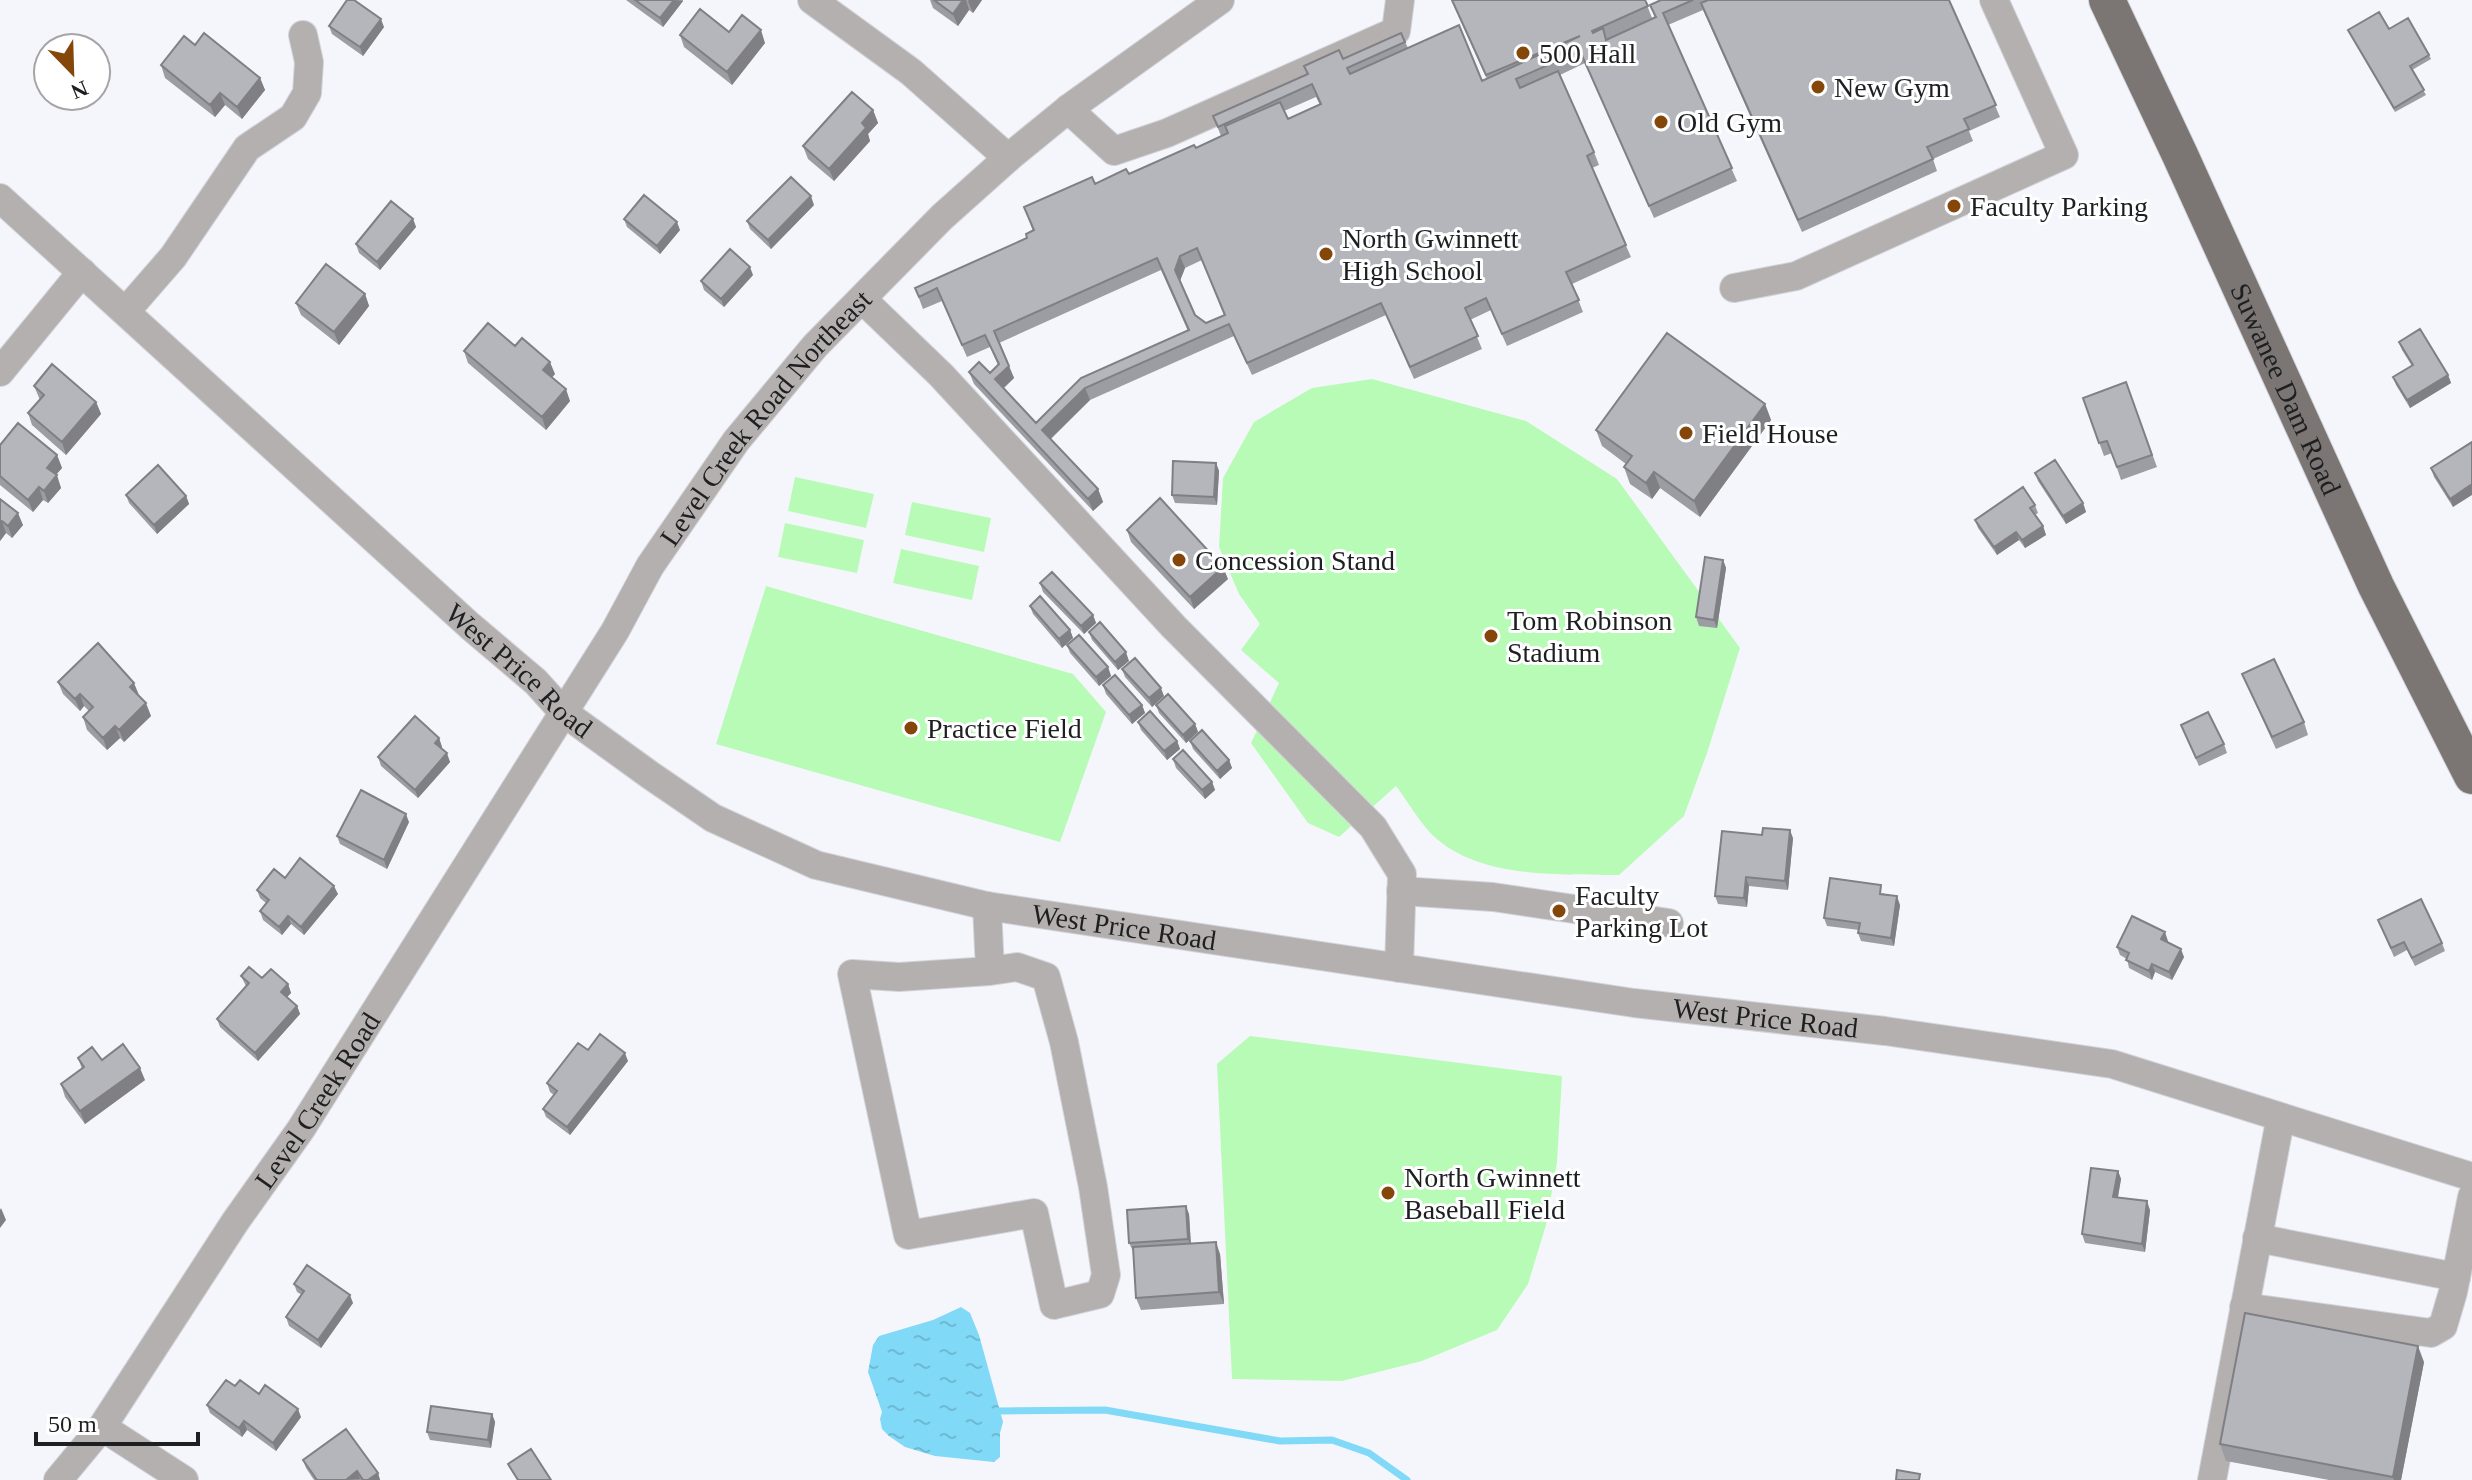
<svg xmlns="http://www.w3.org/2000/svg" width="2472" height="1480" viewBox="0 0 2472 1480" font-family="Georgia,serif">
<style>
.pitch{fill:#b8fbb7}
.water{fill:url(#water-ripples)}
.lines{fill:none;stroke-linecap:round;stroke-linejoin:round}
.stream{stroke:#80d9f7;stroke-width:7}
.minor-casing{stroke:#d3d4d9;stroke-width:30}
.major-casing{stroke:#d3d4d9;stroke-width:38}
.minor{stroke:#b3b0af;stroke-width:28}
.major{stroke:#7b7674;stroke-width:36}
.wall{fill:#9c9da2;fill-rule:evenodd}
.shaded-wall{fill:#7f7f84}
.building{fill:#b5b6bc;stroke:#7f7f84;stroke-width:2;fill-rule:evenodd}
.poi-dot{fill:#85460a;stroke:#fff;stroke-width:3}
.labels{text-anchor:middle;stroke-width:6;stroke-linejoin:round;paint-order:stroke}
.poi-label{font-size:28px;fill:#1e1f21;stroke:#fff;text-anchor:start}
.street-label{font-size:28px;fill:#1e1f21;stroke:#fff}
</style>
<defs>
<pattern id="water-ripples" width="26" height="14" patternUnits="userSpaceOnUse" patternTransform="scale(2)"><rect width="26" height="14" fill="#80d9f7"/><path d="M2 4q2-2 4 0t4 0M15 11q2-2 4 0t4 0" fill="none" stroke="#6ebad3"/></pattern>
</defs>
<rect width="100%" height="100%" fill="#f5f6fc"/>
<path class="pitch" d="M1372,379L1526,421L1617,479L1740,648L1707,753L1684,816L1619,875C1561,874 1485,879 1438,840C1422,827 1409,803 1396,786L1339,837L1308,823L1251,743L1279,683L1241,650L1260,624L1239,594L1219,547L1223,478L1254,422L1312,388Z
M795,477L874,494L866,528L788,511Z
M912,502L991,518L984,552L905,535Z
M785,523L864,540L857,573L778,557Z
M901,549L979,566L972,600L893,583Z
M766,586L1073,674L1106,712L1060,842L716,744Z
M1250,1036L1562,1076L1557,1162L1546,1225L1528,1284L1497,1330L1422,1361L1342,1381L1232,1379L1217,1064Z"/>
<path class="water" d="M961,1307L970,1313L979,1335L1003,1422L1000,1433V1457L994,1462L935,1456L905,1447L889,1436L882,1429L880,1419L882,1412L868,1372L873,1345L879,1336L933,1320Z"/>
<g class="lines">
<path class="stream" d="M1000,1411L1105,1410L1280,1441L1332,1440L1369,1453L1407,1480"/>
<defs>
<g id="minor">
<path d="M812,0L911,72L1008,158"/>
<path d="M1068,109L1114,151L1167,133L1396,31L1400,0"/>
<path id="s1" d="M0,198L470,626L536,682L563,712L650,775L713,818L816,865L987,906L1634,1003L1885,1031L2112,1064L2472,1177"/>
<path d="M1734,288L1796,276L2064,155L1994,0"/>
<path d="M862,299L941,375L1174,627L1373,827L1402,874L1399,968"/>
<path d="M126,311L173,257L247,148L293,117L307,93L309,62L303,35"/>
<path d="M0,372L82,272"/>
<path d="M1401,891L1493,897L1669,923"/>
<path d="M987,906L990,971L899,977L852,974L908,1235L1034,1213L1054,1305L1100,1294L1106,1275L1093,1187L1064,1042L1046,977L1017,967L990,971"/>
<path d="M2257,1238L2456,1277"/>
<path d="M2244,1307L2431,1333L2443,1326L2453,1292L2472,1197"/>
<path d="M102,1427L184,1480"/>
<path id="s2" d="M58,1480L102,1427L235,1222L301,1129L615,631L650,566L736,441L815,346L942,217L1008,158L1068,109L1220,0"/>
<path d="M2212,1480L2279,1126L2283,1118"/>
</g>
<g id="major">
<path id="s3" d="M2107,0L2180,155L2376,586L2472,776"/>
</g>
</defs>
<use href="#minor" class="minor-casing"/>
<use href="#major" class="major-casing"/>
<use href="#minor" class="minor"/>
<use href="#major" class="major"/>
</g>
<path class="wall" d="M626,0H683V1L663,27Z
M930,0H982L973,13L969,10L958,26L933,8Z
M1451,0H1645L1652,18L1607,39L1655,18L1650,5L1661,0H1949L2000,117L1969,131L1973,141L1933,159L1937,171L1802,232L1703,10L1668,25L1737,181L1654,218L1585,63L1560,75L1594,152L1599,165L1592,168L1631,257L1572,284L1583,312L1507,346L1491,310L1470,320L1482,349L1414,379L1386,315L1252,375L1234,336L1090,400L1051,439L1098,489L1103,502L1093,511L974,384L969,372L990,373L998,365L990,347L967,357L942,301L923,309L915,288L1027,238L1033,231L1024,207L1129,174L1196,148L1221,136L1213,116L1307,74L1304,66L1343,59L1401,33L1408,48L1482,81L1487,79ZM1316,97L1320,105L1288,119L1284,111ZM1202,260L1224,315L1206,323L1195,315L1180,281L1185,268ZM1161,270L1188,331L1081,378L1036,423L1004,388L1014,378L999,343Z
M329,26L384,27L363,56L332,34Z
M2389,29L2429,55L2431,59L2412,70L2426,95L2395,112L2348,30Z
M729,32L765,43L732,85L684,47L680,35Z
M195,45L260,78L265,90L242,119L225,105L215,117L165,78L161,65Z
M873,110L878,123L868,134L870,141L834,181L808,159L803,146Z
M814,205L771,249L750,229L747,221Z
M413,219L416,227L380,270L359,253L356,244Z
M624,219L680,230L660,254L627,227Z
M753,275L724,307L704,290L701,281Z
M365,294L369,306L339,345L301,315L296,303Z
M2399,342L2448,375L2451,383L2410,408L2396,385L2393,377L2412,366L2402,350Z
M515,346L555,374L552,377L570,401L546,430L468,363L464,351Z
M2126,382L2157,467L2121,480L2112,453L2104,456L2083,398Z
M34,386L96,402L101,414L66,455L32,425L28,413L40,400Z
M1765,404L1771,420L1700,517L1660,488L1652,499L1630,484L1624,467L1626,464L1602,446L1596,430Z
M2472,442L2453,507L2434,477L2431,468Z
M0,445L57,455L62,468L56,475L61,488L48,503L43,500L33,512L0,485Z
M1216,463L1219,471L1217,505L1175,503L1172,495Z
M2035,473L2083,503L2086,512L2066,524L2038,481Z
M126,495L186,496L189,504L157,534L129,503Z
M0,499L23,525L12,538L6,533L0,541Z
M2035,505L2038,513L2035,515L2043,526L2046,535L2025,548L2019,540L1997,555L1978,528L1975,520Z
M1127,530L1228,579L1194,609L1131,542Z
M1723,560L1726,568L1717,628L1699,626L1696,617Z
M1040,583L1093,615L1096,623L1084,634L1043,592Z
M1030,606L1070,630L1073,638L1062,648L1033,614Z
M1089,632L1129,661L1118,670L1092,640Z
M1067,645L1108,667L1111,676L1099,686L1070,653Z
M1122,669L1164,696L1152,707L1125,677Z
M2242,674L2304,722L2308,735L2276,749Z
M58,682L139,695L151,716L124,742L120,738L107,750L87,730L83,717L89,711L84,706L80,711L63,694Z
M1103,685L1142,705L1145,713L1132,724L1106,694Z
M1156,705L1195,724L1198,732L1186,743L1159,713Z
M1138,722L1177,741L1180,749L1167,760L1141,730Z
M2181,725L2224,744L2227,753L2199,766Z
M439,738L442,747L441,748L450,762L418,798L381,766L378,757Z
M1190,741L1229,760L1232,768L1220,779L1193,749Z
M1173,759L1212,782L1215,790L1205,799L1176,768Z
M409,822L387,869L340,844L337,836Z
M1793,838L1788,890L1749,886L1747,907L1718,904L1715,896Z
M257,890L338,894L304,935L291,924L282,935L263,920L260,911L266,903L260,898Z
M1884,893V895L1900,905L1894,946L1861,941L1858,933L1859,930L1827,926L1824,918Z
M2378,920L2442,943L2445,951L2415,966L2407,950L2394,957Z
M2168,941L2167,942L2184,957L2172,980L2155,972L2152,980L2129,968L2127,959L2120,955L2117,947Z
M241,976L262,978L288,984L291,993L287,997L297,1006L300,1014L258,1061L220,1027L217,1019L246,986Z
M588,1050L628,1061L570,1135L546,1117L543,1109L554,1095L550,1092L547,1083Z
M78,1058L145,1080L85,1124L65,1097L61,1084L82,1069Z
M2118,1171L2121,1179L2118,1198L2150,1210L2145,1252L2085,1243L2082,1234Z
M1189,1214L1191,1244L1220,1254L1224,1304L1141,1310L1136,1298L1133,1251L1129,1243Z
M294,1284L353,1303L321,1348L289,1326L286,1317L302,1295L297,1292Z
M2424,1362L2401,1480H2329L2226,1461L2220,1444Z
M235,1386L259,1394L301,1417L276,1451L247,1430L242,1437L210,1413L207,1405Z
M492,1414L495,1422L491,1448L430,1440L427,1432Z
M303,1460L378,1473L380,1480H314L306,1468Z"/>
<path class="shaded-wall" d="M674,0L683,1L663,27L660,18Z
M963,0H966L969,10L958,26L953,14Z
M969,0H982L973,13L968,1Z
M381,19L384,27L363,56L360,47Z
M761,30L765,43L732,85L727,72Z
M260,78L265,90L242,119L237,107Z
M220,93L225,105L215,117L210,105Z
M873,110L878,123L868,134L870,141L834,181L829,169L862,123Z
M811,196L814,205L771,249L768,240Z
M413,219L416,227L380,270L377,262Z
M677,222L680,230L660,254L657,246Z
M1180,256L1185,268L1179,283L1175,270Z
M750,267L753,275L724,307L721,299Z
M365,294L369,306L339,345L334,332Z
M550,362L555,374L548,382L543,370Z
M1009,366L1014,378L1000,391L995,379Z
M2448,375L2451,383L2410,408L2407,400Z
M1085,388L1090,400L1047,442L1042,430Z
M566,389L570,401L546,430L542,417Z
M96,402L101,414L66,455L62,442Z
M1765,404L1771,420L1700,517L1694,501Z
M57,455L62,468L51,480L47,468Z
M1216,463L1219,471L1217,505L1214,497Z
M1654,472L1660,488L1652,499L1646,483Z
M57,475L61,488L48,503L44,491Z
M2472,484V495L2453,507L2450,499Z
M39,487L43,500L33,512L28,500Z
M1098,489L1103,502L1093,511L1088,499Z
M186,496L189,504L157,534L154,525Z
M2083,503L2086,512L2066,524L2063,516Z
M18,513L23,525L12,538L8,526Z
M2,521L6,533L0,541V523Z
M2043,526L2046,535L2025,548L2022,540Z
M2016,532L2019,540L1997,555L1994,547Z
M1723,560L1726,568L1717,628L1714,620Z
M1223,567L1228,579L1194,609L1190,597Z
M1093,615L1096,623L1084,634L1081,626Z
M1070,630L1073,638L1062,648L1059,639Z
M1126,652L1129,661L1118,670L1115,662Z
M1108,667L1111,676L1099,686L1096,677Z
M134,683L139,695L130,687Z
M1161,688L1164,696L1152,707L1149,698Z
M80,694L84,706L80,711L75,699Z
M146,703L151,716L124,742L119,730Z
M1142,705L1145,713L1132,724L1129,715Z
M1195,724L1198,732L1186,743L1183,735Z
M115,726L120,738L107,750L103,738Z
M439,738L442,747L438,751L435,743Z
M1177,741L1180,749L1167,760L1164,751Z
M447,753L450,762L418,798L415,790Z
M1229,760L1232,768L1220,779L1217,771Z
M1212,782L1215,790L1205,799L1202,790Z
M406,814L409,822L387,869L384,860Z
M1790,830L1793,838L1788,890L1785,881Z
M1746,877L1749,886L1747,907L1744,898Z
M334,886L338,894L304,935L301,927Z
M1897,896L1900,905L1894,946L1891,938Z
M288,916L291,924L282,935L279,927Z
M2165,932L2168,941L2164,947L2161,939Z
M2181,949L2184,957L2172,980L2169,972Z
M2152,964L2155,972L2152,980L2149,971Z
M288,984L291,993L284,1000L281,992Z
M297,1006L300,1014L258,1061L255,1053Z
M625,1053L628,1061L570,1135L567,1127Z
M140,1068L145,1080L85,1124L80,1111Z
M2118,1171L2121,1179L2116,1206L2113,1197Z
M2147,1201L2150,1210L2145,1252L2142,1244Z
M1186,1206L1189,1214L1191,1248L1188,1239Z
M1,1208L6,1220L0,1228V1210Z
M1216,1242L1220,1254L1224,1304L1219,1292Z
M350,1295L353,1303L321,1348L318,1340Z
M2418,1346L2424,1362L2401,1480H2394L2393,1477Z
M298,1409L301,1417L276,1451L273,1443Z
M492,1414L495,1422L491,1448L488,1440Z
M244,1421L247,1430L242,1437L239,1428Z
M357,1471L360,1479L346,1480V1479Z
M378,1473L380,1480H368Z"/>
<path class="building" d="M347,0H354L381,19L360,47L329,26Z
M635,0H674L660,18Z
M934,0H963L953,14Z
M1452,0H1645L1648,6L1592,31L1593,33L1603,28L1606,40L1656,17L1650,5L1661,0H1693L1663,13L1732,168L1649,206L1580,51L1516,79L1520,88L1558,71L1594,152L1587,156L1626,245L1566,272L1579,300L1502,334L1486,298L1465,308L1478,336L1410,367L1381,303L1247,363L1229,324L1085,388L1042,430L1098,489L1088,499L969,372L979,362L990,373L999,364L985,335L962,345L937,288L919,297L915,288L1027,238L1026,234L1034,230L1024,207L1092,177L1095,184L1126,169L1129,174L1194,145L1196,148L1228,133L1225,126L1280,102L1288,119L1321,104L1312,84L1218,127L1213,116L1308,74L1304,66L1339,50L1343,59L1401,33L1405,42L1347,68L1350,74L1459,25L1482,81L1580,36L1486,75ZM1197,248L1225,315L1206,323L1195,315L1175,270L1180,256ZM1157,258L1189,330L1081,378L1036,423L995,379L1009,366L994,331Z
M1708,0H1949L1996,105L1964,119L1969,129L1927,147L1933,159L1798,220L1701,3Z
M700,9L729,32L742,15L761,30L727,72L680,35Z
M2379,12L2389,29L2408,18L2429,55L2410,66L2424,90L2394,108L2348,30Z
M204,33L260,78L237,107L220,93L210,105L161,65L184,36L195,45Z
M852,92L873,110L862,123L866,128L829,169L803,146Z
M791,177L811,196L768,240L747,221Z
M644,195L677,222L657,246L624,219Z
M391,201L413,219L377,262L356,244Z
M730,249L750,267L721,299L701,281Z
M326,264L365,294L334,332L296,303Z
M488,323L515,346L522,338L550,362L543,370L566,389L542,417L464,351Z
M2420,329L2448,375L2407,400L2393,377L2413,365L2399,342Z
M1667,333L1765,404L1694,501L1654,472L1646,483L1624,467L1632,456L1596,430Z
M52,364L96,402L62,442L28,413L44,395L34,386Z
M2126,382L2152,455L2117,467L2107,441L2099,443L2083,398Z
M18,423L57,455L47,468L57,475L44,491L39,487L28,500L0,476V445Z
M2472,442V484L2450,499L2431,468Z
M2055,460L2083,503L2063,516L2035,473Z
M1173,461L1216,463L1214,497L1172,495Z
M158,465L186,496L154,525L126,495Z
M2023,487L2035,505L2030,508L2043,526L2022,540L2016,532L1994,547L1975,520Z
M1160,498L1223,567L1190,597L1127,530Z
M0,499L18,513L8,526L2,521L0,523Z
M1705,557L1723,560L1714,620L1696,617Z
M1052,572L1093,615L1081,626L1040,583Z
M1040,596L1070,630L1059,639L1030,606Z
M1100,622L1126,652L1115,662L1089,632Z
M1079,635L1108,667L1096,677L1067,645Z
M98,643L134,683L130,687L146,703L119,730L115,726L103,738L83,717L93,707L80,694L75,699L58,682Z
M1135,658L1161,688L1149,698L1122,669Z
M2274,659L2304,722L2272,737L2242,674Z
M1115,675L1142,705L1129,715L1103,685Z
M1168,694L1195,724L1183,735L1156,705Z
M1150,711L1177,741L1164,751L1138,722Z
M2208,712L2224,744L2196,758L2181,725Z
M415,716L439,738L435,743L447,753L415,790L378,757Z
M1202,730L1229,760L1217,771L1190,741Z
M1183,750L1212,782L1202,790L1173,759Z
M361,790L406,814L384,860L337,836Z
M1763,828L1790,830L1785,881L1746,877L1744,898L1715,896L1722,831L1762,835Z
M300,858L334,886L301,927L288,916L279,927L260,911L269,900L257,890L274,869L285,878Z
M1830,878L1881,885L1880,894L1897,896L1891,938L1858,933L1860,923L1824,918Z
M2421,899L2442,943L2412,958L2404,942L2391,948L2378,920Z
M2132,916L2165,932L2161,939L2181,949L2169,972L2152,964L2149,971L2126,960L2129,953L2117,947Z
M249,967L262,978L271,969L288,984L281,992L297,1006L255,1053L217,1019L249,983L241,976Z
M600,1034L625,1053L567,1127L543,1109L557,1091L547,1083L578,1043L588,1050Z
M123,1044L140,1068L80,1111L61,1084L84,1067L78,1058L92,1047L102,1060Z
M2091,1168L2118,1171L2113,1197L2147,1201L2142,1244L2082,1234Z
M1186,1206L1188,1239L1129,1243L1127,1210Z
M1216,1242L1219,1292L1136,1298L1133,1247Z
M307,1265L350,1295L318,1340L286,1317L304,1291L294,1284Z
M2245,1313L2418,1346L2393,1477L2220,1444Z
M226,1380L235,1386L240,1380L259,1394L265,1385L298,1409L273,1443L244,1421L239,1428L207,1405Z
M431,1406L492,1414L488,1440L427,1432Z
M346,1429L378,1473L368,1480H363L357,1471L346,1480H317L303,1460Z
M531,1449L551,1480H518L508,1464Z
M1897,1470L1920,1474L1919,1480H1896Z"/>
<g class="poi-dot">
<circle cx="1523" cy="53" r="8"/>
<circle cx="1818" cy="87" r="8"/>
<circle cx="1661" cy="122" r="8"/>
<circle cx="1954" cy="206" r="8"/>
<circle cx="1326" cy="254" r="8"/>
<circle cx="1686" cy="433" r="8"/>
<circle cx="1179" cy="560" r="8"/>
<circle cx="1491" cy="636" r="8"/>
<circle cx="911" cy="728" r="8"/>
<circle cx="1559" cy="911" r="8"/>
<circle cx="1388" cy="1193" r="8"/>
</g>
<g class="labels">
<g class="poi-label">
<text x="1539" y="63">500 Hall</text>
<text x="1834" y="97">New Gym</text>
<text x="1677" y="132">Old Gym</text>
<text x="1970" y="216">Faculty Parking</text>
<text x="1342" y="248">North Gwinnett<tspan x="1342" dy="32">High School</tspan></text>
<text x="1702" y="443">Field House</text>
<text x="1195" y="570">Concession Stand</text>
<text x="1507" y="630">Tom Robinson<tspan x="1507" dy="32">Stadium</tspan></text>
<text x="927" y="738">Practice Field</text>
<text x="1575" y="905">Faculty<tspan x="1575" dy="32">Parking Lot</tspan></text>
<text x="1404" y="1187">North Gwinnett<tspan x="1404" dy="32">Baseball Field</tspan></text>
</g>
<g class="street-label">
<text dy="10" stroke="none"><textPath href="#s3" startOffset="428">Suwanee Dam Road</textPath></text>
<text dy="10" stroke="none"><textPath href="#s2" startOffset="1278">Level Creek Road Northeast</textPath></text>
<text dy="10" stroke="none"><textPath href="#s1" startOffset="702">West Price Road</textPath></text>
<text dy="10" stroke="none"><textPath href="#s1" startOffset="1374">West Price Road</textPath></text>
<text dy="10" stroke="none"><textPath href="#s1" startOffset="2022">West Price Road</textPath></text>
<text dy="10" stroke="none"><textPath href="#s2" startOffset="460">Level Creek Road</textPath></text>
</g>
</g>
<g transform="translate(72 72) rotate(157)"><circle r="38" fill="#ffffff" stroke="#a5a5a6" stroke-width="2"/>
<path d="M0-6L14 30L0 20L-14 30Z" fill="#85460a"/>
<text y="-12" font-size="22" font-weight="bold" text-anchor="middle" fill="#1e1f21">N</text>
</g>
<path d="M36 1432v12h162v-12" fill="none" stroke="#1e1f21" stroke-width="4"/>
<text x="48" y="1432" font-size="24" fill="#1e1f21" stroke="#ffffff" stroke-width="6" paint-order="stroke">50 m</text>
</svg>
